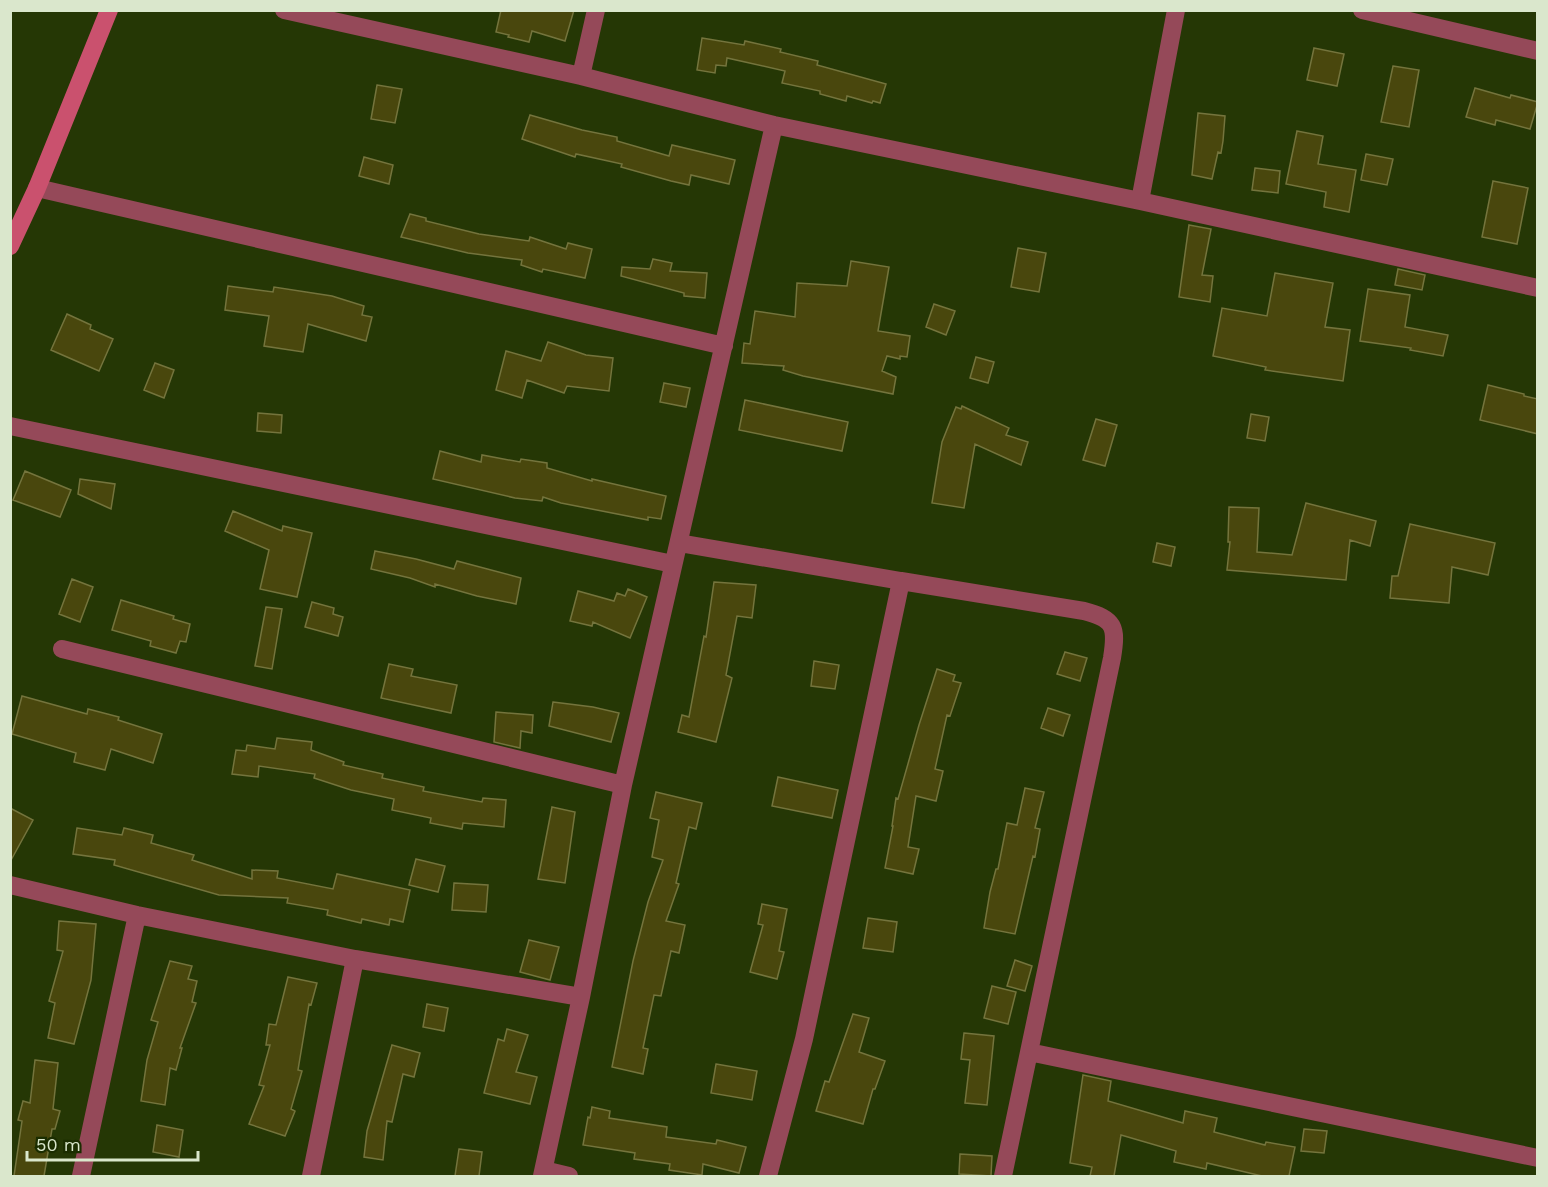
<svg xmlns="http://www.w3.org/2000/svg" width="1548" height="1187" viewBox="0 0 1548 1187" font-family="'Work Sans',sans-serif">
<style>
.building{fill:#49470d;stroke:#74743d;stroke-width:1.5}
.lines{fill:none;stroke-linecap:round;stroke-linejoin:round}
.street{stroke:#954959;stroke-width:18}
.secondary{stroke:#ca516e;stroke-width:18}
</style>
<rect width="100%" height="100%" fill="#253705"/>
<path class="building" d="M501,10H574L565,41L532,31L529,42L508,37L509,35L496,32Z
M702,38L744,45L745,41L781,49L780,52L818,61L817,65L886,84L880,103L873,101L872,103L847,96L846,101L820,94V91L782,83L785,71L727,58L726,66L716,65L715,73L697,70Z
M1314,48L1344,54L1337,86L1307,80Z
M1393,66L1419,70L1409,127L1381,122Z
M377,85L402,89L395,123L371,119Z
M1475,88L1510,98L1511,95L1538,102L1530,129L1496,120L1495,125L1466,117Z
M1198,113L1225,116L1223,141L1221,153L1218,152L1212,179L1192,175Z
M530,115L582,130L617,137V141L669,156L672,145L735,160L729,184L691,175L689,185L671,181L621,167L622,164L576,154L575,157L522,139Z
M1297,131L1323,136L1318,164L1356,170L1349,212L1324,207L1326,192L1286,184Z
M1366,154L1393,159L1387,185L1361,180Z
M364,157L393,165L389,184L359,176Z
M1255,168L1280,171L1278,193L1252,190Z
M1493,181L1528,188L1517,244L1482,237Z
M410,214L426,218V221L479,234L529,241L530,237L566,249L568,243L592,249L585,278L543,269L542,272L521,265L522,260L468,253L401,237Z
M1189,225L1211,229L1202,275L1213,276L1210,302L1179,297Z
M1018,248L1046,253L1039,292L1011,287Z
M653,259L672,263L670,271L707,273L705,298L684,296V293L621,276L622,267L650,269Z
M851,261L889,267L878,331L910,336L907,357L900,356V359L887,356L882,371L896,377L893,394L803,376L783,370L784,366L742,363L744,343L750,344L755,311L795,317L797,283L847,286Z
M1398,269L1425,275L1422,290L1395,285Z
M1275,273L1333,283L1325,327L1350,330L1343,381L1265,370L1266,367L1213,356L1222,308L1267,316Z
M228,286L273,292L274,287L332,296L364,306L362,315L372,317L366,341L308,324L303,352L264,346L269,316L225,310Z
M1368,289L1410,295L1405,327L1448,335L1443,356L1410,350L1411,348L1360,341Z
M934,304L955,311L946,335L926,327Z
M67,314L91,325L90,329L113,339L99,371L51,350Z
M548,342L586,355L613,358L609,391L567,386L564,393L527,380L522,398L496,390L506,351L541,361Z
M976,357L994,362L988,383L970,378Z
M155,363L174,370L164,398L144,390Z
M664,383L690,388L686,407L660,402Z
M1488,385L1524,394V396L1538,399V434L1480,420Z
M745,400L848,422L842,451L739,430Z
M962,406L1009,428L1006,435L1028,442L1021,465L975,444L964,508L932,503L942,442L956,407L961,409Z
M258,413L282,415L281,433L257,431Z
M1251,414L1269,417L1265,441L1247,438Z
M1096,419L1117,425L1105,466L1083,460Z
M440,451L481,462L482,455L520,462L521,459L547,463V468L592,481V479L666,496L661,519L648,517V520L561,503L543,497L542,501L515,498L433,479Z
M25,471L71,490L60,517L13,500Z
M80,479L115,484L111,509L78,494Z
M1306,503L1376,521L1370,546L1350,540L1346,580L1227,570L1230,542H1228L1229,507L1259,508L1257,552L1292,555Z
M233,511L282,531L283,526L312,533L297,597L260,589L269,550L225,531Z
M1410,524L1495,543L1488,575L1452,567L1449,603L1390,598L1392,576H1398Z
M1157,543L1175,547L1171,566L1153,562Z
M375,551L416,559L454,569L457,561L521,578L516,604L477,596L435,584V587L410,578L371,569Z
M72,579L93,587L80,622L59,614Z
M714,582L756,585L752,618L737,616L726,675L732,678L716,742L678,732L682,715L689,717L704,636L706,637Z
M628,589L647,597L630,638L593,622L592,626L570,621L578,591L614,601L617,593L625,596Z
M121,600L174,616L173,619L190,624L186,642L180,641L176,653L150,646L151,641L112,630Z
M312,602L334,608L333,614L343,617L338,636L305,627Z
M266,607L282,609L272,669L255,666Z
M1065,652L1087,658L1080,681L1057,674Z
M814,661L839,665L835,689L811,686Z
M389,664L413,669L411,676L457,685L451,713L381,698Z
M937,669L955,675L953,681L961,683L950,716L947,715L935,769L943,771L936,801L916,796L908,847L919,849L913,874L885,868L893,826H892L896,798L898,799L919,725Z
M22,696L87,714L88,709L119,717L118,720L162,734L153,763L111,749L105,770L74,762L76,753L12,734Z
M553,702L593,707L619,713L611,742L549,726Z
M1048,708L1070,715L1063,736L1041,728Z
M496,712L533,715L532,733L521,731L520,748L494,742Z
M277,738L312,742L311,750L344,762L343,765L383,774L382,778L424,787L423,791L482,802L483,798L506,800L504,827L463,823L462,829L430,823L431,818L392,810L394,799L351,790L314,778L315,774L259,766L258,777L232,774L236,750L246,751L247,745L275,749Z
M778,777L838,790L832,818L772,806Z
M1025,788L1044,792L1035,828L1040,829L1035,857L1033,856L1015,934L984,928L990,892L996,869H998L1007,823L1017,825Z
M656,792L702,803L696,829L689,827L676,883L679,884L666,921L685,925L679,953L671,951L661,996L654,995L643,1048L648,1049L643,1074L612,1067L633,961L648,902L663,860L652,857L659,820L650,818Z
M552,807L575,812L565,883L538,879Z
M10,808L33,820L10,862Z
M77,828L122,835L124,828L153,835L151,843L194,855L192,860L252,879V870L278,871L277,878L333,889L337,874L410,890L403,922L390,919L389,925L362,919L361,923L327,915L328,910L287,903L288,898L219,895L114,865L115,860L73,854Z
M416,859L445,866L438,892L409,885Z
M454,883L488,885L486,912L452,910Z
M762,904L787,909L779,951L784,952L777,979L750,972L763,925L758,924Z
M868,918L897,922L893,952L863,948Z
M59,921L96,924L91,980L74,1044L48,1038L55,1003L49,1001L63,951L57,950Z
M529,940L559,947L550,980L520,972Z
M1015,960L1032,966L1025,991L1007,986Z
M170,961L192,966L188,979L197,981L192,1002L196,1003L180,1048H182L176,1070L170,1068L165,1105L141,1101L147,1060L158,1022L151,1020Z
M288,977L317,983L311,1005L309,1004L298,1070L302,1071L291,1109L295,1111L285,1136L249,1124L264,1086L259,1085L270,1045H266L269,1024L276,1025Z
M992,986L1016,992L1008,1024L984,1018Z
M427,1004L448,1008L444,1031L423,1027Z
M853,1014L869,1018L859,1052L885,1061L875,1089H873L863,1124L816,1111L825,1081L829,1082Z
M507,1029L528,1035L516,1072L537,1077L530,1104L484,1093L498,1039L504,1041Z
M964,1033L994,1036L987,1105L965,1103L970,1060L961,1059Z
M392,1045L420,1053L414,1077L403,1074L392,1122L387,1121L383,1160L364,1157L367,1131Z
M35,1060L58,1063L53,1109L60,1111L55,1129H52L44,1176H14L22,1121L18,1120L23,1101L30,1103Z
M716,1064L757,1071L752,1100L711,1093Z
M1083,1075L1111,1081L1108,1101L1183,1123L1185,1111L1217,1118L1214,1132L1265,1145L1266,1142L1295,1147L1289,1176H1262L1207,1163L1206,1169L1174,1162L1176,1151L1121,1135L1114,1176H1090L1092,1167L1070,1163Z
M592,1107L610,1111L609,1118L667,1127L666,1137L716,1144L717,1140L746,1147L739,1173L703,1164L702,1175L669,1170L670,1164L634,1159L635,1153L583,1145L588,1117L590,1118Z
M157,1125L183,1130L179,1157L153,1152Z
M1304,1129L1327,1131L1324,1153L1301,1151Z
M459,1149L482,1152L479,1176H455Z
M960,1154L992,1156L991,1176L959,1174Z"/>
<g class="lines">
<path class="street" d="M284,10L581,76L774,125L1140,201L1538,288
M1362,10L1538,51
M581,76L596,10
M37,188L724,346
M1140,201L1176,10
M10,426L673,564
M679,543L901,581L804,1039L768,1176
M901,581L1084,611C1115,619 1117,627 1112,658L1029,1052
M62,649L623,785
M10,885L137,915L355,959L581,997
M544,1170L569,1176
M81,1176L137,915
M311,1176L355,959
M542,1176L581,997L623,785L774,125
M1003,1176L1029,1052L1538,1158"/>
<path class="secondary" d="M10,246L37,188L109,10"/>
</g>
<rect width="1548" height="1187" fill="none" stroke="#dae7cc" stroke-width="24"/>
<path d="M27 1151v9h171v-9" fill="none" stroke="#dae7cc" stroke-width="3"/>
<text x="36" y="1151" font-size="18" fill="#dae7cc" stroke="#1b2d00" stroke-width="4.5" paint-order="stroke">50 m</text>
</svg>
